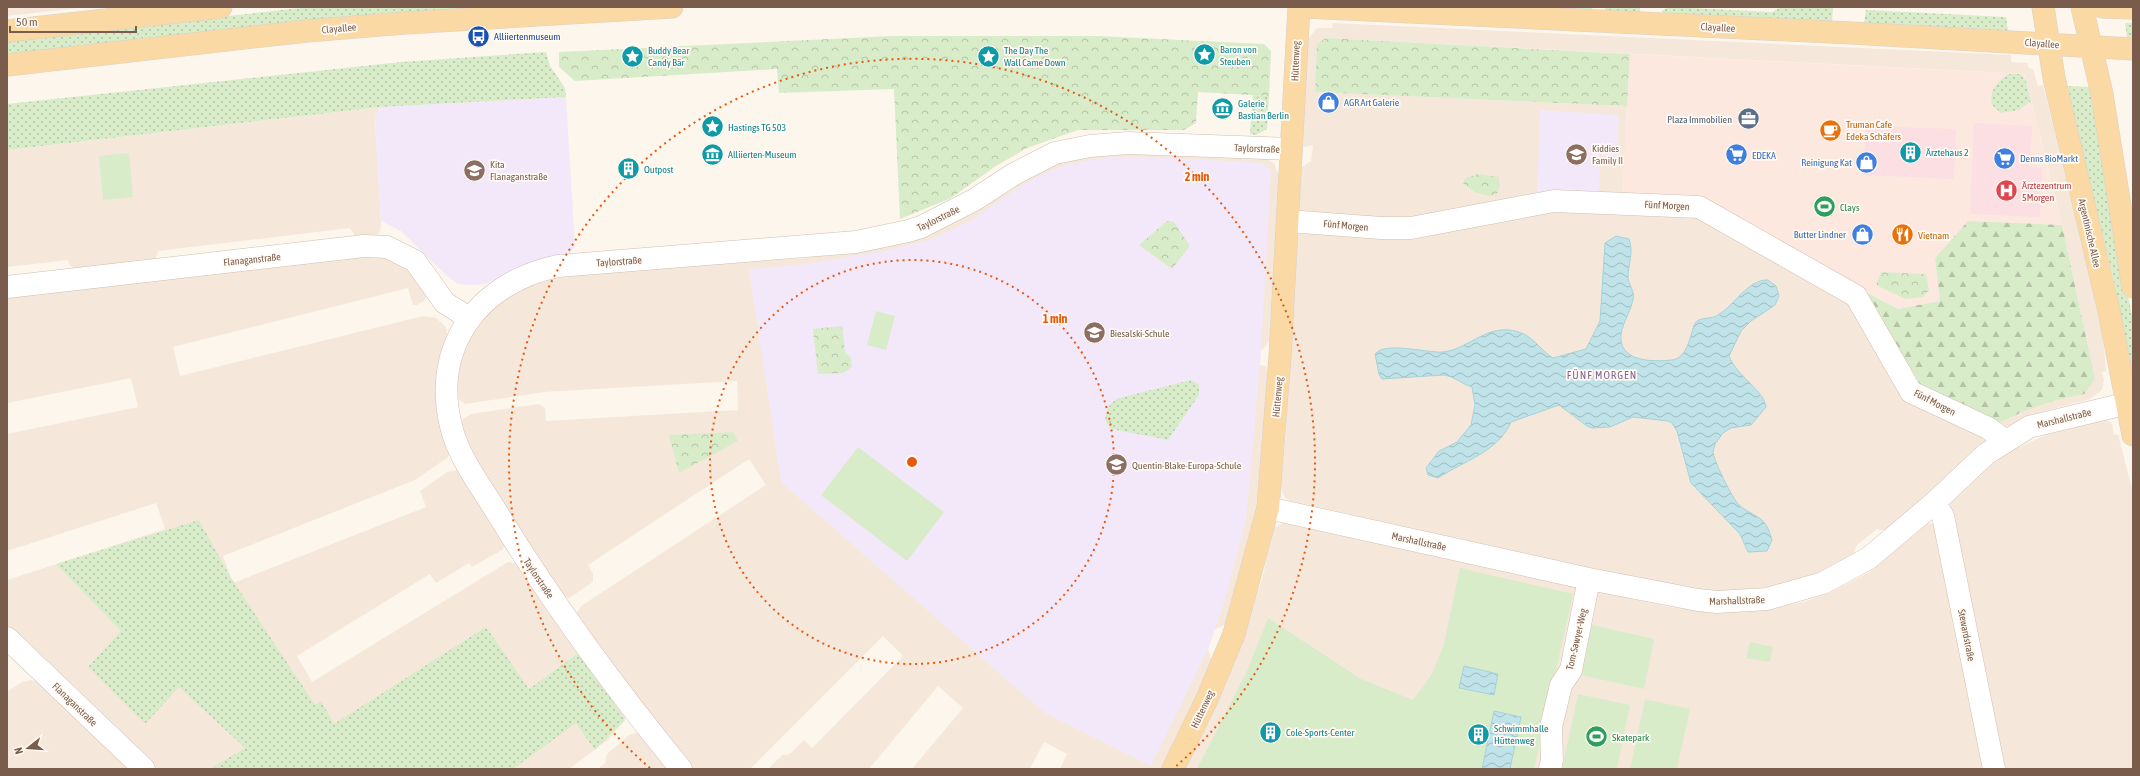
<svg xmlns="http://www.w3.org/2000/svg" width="2140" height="776" viewBox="0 0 2140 776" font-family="'Asap Condensed',sans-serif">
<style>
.residential{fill:#f5e8da}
.commercial{fill:#fde8e0}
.education{fill:#f3e8fa}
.medical{fill:#fbdfe3}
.grass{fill:url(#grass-dots)}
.forest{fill:url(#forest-firs)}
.park{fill:url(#park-crowns)}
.pitch{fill:#d8ecc9}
.water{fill:url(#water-waves);stroke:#a5d3da}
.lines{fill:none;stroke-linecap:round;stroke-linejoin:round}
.minor-casing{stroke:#d1beb0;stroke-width:23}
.major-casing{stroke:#dad1cd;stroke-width:23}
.minor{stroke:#fff;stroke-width:22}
.major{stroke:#fbd9a5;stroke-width:22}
.ring{fill:none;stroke:#e8590c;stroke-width:2;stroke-dasharray:2 4}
.labels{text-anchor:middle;stroke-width:3.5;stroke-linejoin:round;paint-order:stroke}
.street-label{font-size:10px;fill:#7a5c4d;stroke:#fffaf3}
.transit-label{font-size:10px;fill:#164399;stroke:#fffaf3;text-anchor:start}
.culture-label{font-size:10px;fill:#0d838f;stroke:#fffaf3;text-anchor:start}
.shop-label{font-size:10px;fill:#366cbe;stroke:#fffaf3;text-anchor:start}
.service-label{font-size:10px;fill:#4e5e75;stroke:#fffaf3;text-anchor:end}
.food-label{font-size:10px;fill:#c56008;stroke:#fffaf3;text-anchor:start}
.education-label{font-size:10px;fill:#785e54;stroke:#fffaf3;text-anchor:start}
.health-label{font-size:10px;fill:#be3a42;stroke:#fffaf3;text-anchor:start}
.leisure-label{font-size:10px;fill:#27864d;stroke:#fffaf3;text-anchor:start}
.neighbourhood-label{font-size:11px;letter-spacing:1px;fill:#846695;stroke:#fffaf3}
.centre{fill:#e8590c;stroke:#fffaf3;stroke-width:2}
.ring-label{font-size:12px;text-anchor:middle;font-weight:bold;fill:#e8590c;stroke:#fffaf3;stroke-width:3.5;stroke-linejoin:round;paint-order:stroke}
</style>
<defs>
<pattern id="grass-dots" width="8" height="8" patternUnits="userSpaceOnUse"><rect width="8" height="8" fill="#d8ecc9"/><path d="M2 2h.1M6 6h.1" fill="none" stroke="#b4c2a5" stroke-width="1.8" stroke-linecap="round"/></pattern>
<pattern id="forest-firs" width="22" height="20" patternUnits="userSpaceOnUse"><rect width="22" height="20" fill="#d8ecc9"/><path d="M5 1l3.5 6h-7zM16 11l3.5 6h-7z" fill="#b4c2a5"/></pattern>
<pattern id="park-crowns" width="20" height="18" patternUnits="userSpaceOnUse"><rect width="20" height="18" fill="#d8ecc9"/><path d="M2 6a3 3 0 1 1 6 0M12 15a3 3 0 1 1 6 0" fill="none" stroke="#b4c2a5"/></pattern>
<pattern id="water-waves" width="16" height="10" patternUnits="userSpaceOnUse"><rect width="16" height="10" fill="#bfe3e8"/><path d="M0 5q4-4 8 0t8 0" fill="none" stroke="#a0bbbe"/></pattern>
</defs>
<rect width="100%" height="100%" fill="#fdf6ec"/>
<path class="residential" d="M7,7H88L7,16Z
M1333,23L2011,55V62L2027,63L2029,68L2033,69L2038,86L2043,85L2102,326L2106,371L2102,372L2104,380L2102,390L2090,399L2034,414L2004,428L1999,423L2027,408L2052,400L2095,379L2062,225L2025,74L1325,38L1315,92L1627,106L1622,212L1695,217L1849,302L1909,403L1992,436L1886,531L1877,529L1857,545L1853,556L1808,577L1773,586L1740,591H1703L1645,580L1291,501L1285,498L1280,487L1285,445L1301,168L1311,161L1313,145L1304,147L1302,145L1308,39L1317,28H1332Z
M380,107L375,119L381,221L380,232L376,237L357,239L350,228L158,251L155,261L76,271L69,264L68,260L7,267V150Z
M1095,153L1265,158L1274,163L1279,176L1270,339L1266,346L1261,350L1260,365L1266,366L1269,383L1258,500L1252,536L1226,624L1214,630L1208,649L1212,660L1190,714L1161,769H1060L1067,754L1044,742L1030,769H912L963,708L938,686L869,769H768L782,755L790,754L804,740L812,748L903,656L883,636L750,769H691L576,616L577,612L581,606L766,485L749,459L588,565L593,574V582L569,598L562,596L470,450L460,427L463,419L471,414L539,404L545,408L546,421L738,410L737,381L544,392L465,404L455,397V372L474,323L517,287L573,272L807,258L889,244L1040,167Z
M379,253L406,264L427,292L425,300L417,305H413L408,288L173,347L180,376L423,316L436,318L445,326L447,331L450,454L447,458L415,480L223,556L233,583L426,507L420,491L447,472L458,470L505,545L502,550L472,567L469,563L436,583L430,574L297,656L312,682L508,562L519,564L626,716L625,720L608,740L569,769H154L7,628V580L165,529L156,503L7,551V434L138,407L131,378L7,403V296Z
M2106,419L2112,424L2114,435L2118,434L2133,493V769H2000L1950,504L1991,465L2013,450L2056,430Z
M1283,523L1670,607L1723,612L1771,608L1803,602L1831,592L1868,573L1928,523L1935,524L1985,769H1183L1233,665L1263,576L1272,532L1274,528Z
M31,680L39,682L133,769H7V692L22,682Z
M636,733H639L671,769H598L605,763L607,754L629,735Z"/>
<path class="commercial" d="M1630,54L2025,74L2062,225L1968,221L1935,258L1940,301L1898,309L1700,199L1622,195Z"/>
<path class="education" d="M566,97L575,246L570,254L484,284L472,285L458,284L447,276L401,231L381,221L375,119L380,107Z
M1540,110L1619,115L1617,156L1600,155L1599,196H1537Z
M1110,157H1153L1263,163L1271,171L1261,350L1246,520L1225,600L1208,649L1151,766L1045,713L781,482L749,269L807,264L889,250L932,239L971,220L1025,183L1043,174L1068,164Z"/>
<path class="medical" d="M1974,123L2032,126L2030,167L2042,168L2040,217L1970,214Z
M1866,126L1956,129L1954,179L1863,175Z"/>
<path class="grass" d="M310,7H517L7,57V40Z
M1510,7H1592V11Z
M1605,7H1640V13L1605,12Z
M1668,7L1772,12L1781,7L1833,8L1832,22L1662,14V11Z
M1866,10L2006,17L2008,31L1864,24Z
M2125,23H2133V37H2127Z
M546,52L550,66L565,88L566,97L380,107L7,150V104L401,62Z
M2009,74H2021L2026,81L2031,101L2019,110L2001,113L1992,105C1989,90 1997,82 2009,74Z
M2066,86L2091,87L2105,177L2133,321V377L2114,281Z
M1253,95L1269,96L1267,129L1256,135L1250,134Z
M1191,380L1199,385V395L1168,440L1112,429C1099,420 1107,404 1119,398Z
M199,520L230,576L315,705L321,701L334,724L486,627L529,689L580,652L625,720L595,750L576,723L513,769H210L245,748L179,687L145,724L88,667L121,631L56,564Z"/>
<path class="forest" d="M1968,221L2062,225L2095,379L2084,394C2052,400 2028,408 1999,423L1923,389L1864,291L1898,309L1940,301L1935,258Z"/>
<path class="park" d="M892,36H1096L1264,44L1271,51L1269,96L1198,92L1196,123L1184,130H1078L1027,148L996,166L951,198L900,219L894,89L779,93L777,69L575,81L559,67V52Z
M1326,38L1630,54L1627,106L1315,92L1317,44Z
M1478,174L1499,177L1500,186L1497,194C1486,199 1470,190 1463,183L1466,178Z
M1167,221L1174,222L1190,246L1172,269L1139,245Z
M1881,272L1926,274L1929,290L1923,297L1905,299L1876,285Z
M842,326L845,352L851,358L852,367L843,373L818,374L813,329Z
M733,432L738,441L679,473L669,435Z"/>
<path class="pitch" d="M129,153L133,197L103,200L99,156Z
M876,311L895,316L886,350L867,345Z
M858,447L944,512L907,561L821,495Z
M1460,568L1573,594L1534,769H1197L1247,671L1268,618L1361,679L1413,700L1432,674L1444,644Z
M1592,625L1654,639L1644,689L1581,675Z
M1750,642L1773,647L1770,662L1746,658Z
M1578,694L1630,705L1617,769H1562Z
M1645,699L1690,709L1677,769H1630Z"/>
<path class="water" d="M1616,236L1629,239C1634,251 1628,265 1628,278C1629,285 1635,292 1633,299C1631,311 1623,322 1621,334C1618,362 1652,362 1672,360C1688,358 1690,335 1695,323C1701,316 1711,320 1718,315C1734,306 1748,279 1768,280L1776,286L1779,296L1775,305L1751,321L1741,331L1729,356C1736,375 1765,392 1766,407L1751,425L1731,428L1723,433L1715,444L1713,452C1714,461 1732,498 1739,505C1756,519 1765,514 1772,540L1767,551L1748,552L1740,534L1691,483L1677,431L1672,423L1668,421L1633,417L1610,427L1592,428L1587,426L1559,405L1511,422C1499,451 1464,461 1438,478L1428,475L1426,468L1439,451L1457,442L1471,425L1475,405L1472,387C1462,384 1455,377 1444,375L1382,379L1379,374L1375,354C1385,341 1426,353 1443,352C1470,349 1487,322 1519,332C1534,337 1541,351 1553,358L1586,349L1600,321L1605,243Z
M1464,666L1498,674L1494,695L1459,688Z
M1494,711L1521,717L1510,769H1482Z"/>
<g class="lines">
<defs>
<path id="minor" d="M1288,221L1381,228H1411L1554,201L1699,207L1856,296L1911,392L1988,428L2006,441
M7,287L364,246L387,247L415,261L445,303L469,318
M1934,503L1943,516L1994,769
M1268,508L1589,579L1698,600L1717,602L1767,599L1823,583L1869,558L1934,503L1986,454L2029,427L2133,402
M7,638L144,769
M681,769C614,687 551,601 496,511C480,485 460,459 452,430C430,348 477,283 558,266L856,242L908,231L921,227L974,200L1014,174L1055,153L1090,146L1128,143L1291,149
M1550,769L1552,760L1551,727L1561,685L1571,670L1589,579"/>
<path id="major" d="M1304,7L1851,33L2133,49
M2043,7L2054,78L2109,311L2133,435
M2082,7L2102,94L2133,287
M2102,7L2133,8
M7,31L221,7
M7,65L307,31L405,23L672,7
M1173,769L1207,699L1234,634L1268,508L1280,356L1299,7"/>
</defs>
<use href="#minor" class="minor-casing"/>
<use href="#major" class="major-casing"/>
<use href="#minor" class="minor"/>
<use href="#major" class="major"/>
</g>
<g class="ring">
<circle cx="912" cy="462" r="202"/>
<path d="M650 768A403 403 0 1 1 1174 768"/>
</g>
<defs>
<symbol id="bus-disc" viewBox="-11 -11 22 22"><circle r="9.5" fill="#1a4fb4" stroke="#fffaf3"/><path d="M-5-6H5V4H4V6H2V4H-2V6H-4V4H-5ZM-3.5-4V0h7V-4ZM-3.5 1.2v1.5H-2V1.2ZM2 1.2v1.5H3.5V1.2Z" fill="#fff"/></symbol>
<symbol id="sight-disc" viewBox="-11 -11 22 22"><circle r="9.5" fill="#0f9aa8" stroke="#fffaf3"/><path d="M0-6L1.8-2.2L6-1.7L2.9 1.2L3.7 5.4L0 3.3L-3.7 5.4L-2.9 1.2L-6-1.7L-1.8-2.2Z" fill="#fff"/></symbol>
<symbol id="shop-disc" viewBox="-11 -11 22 22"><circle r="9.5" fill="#3f7fe0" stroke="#fffaf3"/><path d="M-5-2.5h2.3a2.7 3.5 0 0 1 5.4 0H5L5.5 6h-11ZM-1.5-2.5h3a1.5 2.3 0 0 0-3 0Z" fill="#fff"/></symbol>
<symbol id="museum-disc" viewBox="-11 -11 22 22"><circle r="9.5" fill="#0f9aa8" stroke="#fffaf3"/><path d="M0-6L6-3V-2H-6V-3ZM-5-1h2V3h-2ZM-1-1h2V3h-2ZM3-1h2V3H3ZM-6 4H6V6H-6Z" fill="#fff"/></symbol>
<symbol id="office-disc" viewBox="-11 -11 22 22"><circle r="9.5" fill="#5c6f8a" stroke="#fffaf3"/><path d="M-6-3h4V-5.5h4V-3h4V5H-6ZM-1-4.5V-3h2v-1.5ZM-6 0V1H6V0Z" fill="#fff"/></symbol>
<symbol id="cafe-disc" viewBox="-11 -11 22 22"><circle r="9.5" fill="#e8710a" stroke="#fffaf3"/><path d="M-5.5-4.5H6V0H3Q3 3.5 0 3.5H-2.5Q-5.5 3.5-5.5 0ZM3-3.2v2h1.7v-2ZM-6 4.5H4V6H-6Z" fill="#fff"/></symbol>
<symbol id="building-disc" viewBox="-11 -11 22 22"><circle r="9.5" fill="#0f9aa8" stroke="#fffaf3"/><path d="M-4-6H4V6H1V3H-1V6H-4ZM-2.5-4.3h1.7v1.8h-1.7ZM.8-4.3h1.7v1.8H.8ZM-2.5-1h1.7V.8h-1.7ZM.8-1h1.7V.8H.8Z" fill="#fff"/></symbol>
<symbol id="school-disc" viewBox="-11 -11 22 22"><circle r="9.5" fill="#8d6e63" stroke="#fffaf3"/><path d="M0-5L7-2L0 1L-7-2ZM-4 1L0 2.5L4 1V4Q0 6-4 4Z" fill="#fff"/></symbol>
<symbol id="supermarket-disc" viewBox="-11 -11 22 22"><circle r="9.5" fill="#3f7fe0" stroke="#fffaf3"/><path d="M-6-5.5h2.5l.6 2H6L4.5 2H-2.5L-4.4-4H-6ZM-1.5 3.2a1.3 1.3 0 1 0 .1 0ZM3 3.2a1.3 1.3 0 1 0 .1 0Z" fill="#fff"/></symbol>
<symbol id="hospital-disc" viewBox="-11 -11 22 22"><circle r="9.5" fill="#e0444e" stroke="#fffaf3"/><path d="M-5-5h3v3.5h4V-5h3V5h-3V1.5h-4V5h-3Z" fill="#fff"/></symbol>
<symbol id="stadium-disc" viewBox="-11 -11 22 22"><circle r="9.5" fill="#2e9e5b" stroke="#fffaf3"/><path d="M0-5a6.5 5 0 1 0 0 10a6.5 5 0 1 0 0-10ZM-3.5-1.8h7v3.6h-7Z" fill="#fff"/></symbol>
<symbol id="restaurant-disc" viewBox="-11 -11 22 22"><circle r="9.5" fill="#e8710a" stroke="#fffaf3"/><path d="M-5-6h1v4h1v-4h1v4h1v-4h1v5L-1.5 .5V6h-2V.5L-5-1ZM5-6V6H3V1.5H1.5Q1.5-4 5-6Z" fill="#fff"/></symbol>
</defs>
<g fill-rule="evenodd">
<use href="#bus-disc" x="466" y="24" width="25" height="25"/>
<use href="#sight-disc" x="1192" y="42" width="25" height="25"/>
<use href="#sight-disc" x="620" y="44" width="25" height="25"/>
<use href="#sight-disc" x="976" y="44" width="25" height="25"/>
<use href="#shop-disc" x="1316" y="90" width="25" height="25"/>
<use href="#museum-disc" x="1210" y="96" width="25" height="25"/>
<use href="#office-disc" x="1736" y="106" width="25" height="25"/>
<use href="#sight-disc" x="700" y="114" width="25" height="25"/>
<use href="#cafe-disc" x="1818" y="118" width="25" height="25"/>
<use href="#building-disc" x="1898" y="140" width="25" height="25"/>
<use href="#museum-disc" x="700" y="142" width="25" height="25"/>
<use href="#school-disc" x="1564" y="142" width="25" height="25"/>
<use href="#supermarket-disc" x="1724" y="142" width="25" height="25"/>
<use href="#supermarket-disc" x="1992" y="146" width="25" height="25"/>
<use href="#shop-disc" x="1854" y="150" width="25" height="25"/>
<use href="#building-disc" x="616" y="156" width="25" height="25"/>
<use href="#school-disc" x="462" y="158" width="25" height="25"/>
<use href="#hospital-disc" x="1994" y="178" width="25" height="25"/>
<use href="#stadium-disc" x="1812" y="194" width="25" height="25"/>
<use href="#shop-disc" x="1850" y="222" width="25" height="25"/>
<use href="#restaurant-disc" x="1890" y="222" width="25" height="25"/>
<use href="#school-disc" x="1082" y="320" width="25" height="25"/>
<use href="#school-disc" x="1104" y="452" width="25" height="25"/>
<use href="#building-disc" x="1258" y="720" width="25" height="25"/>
<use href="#building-disc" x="1466" y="722" width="25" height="25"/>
<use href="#stadium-disc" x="1584" y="724" width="25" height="25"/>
</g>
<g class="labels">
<g class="street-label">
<text transform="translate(1718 27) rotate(3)" y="4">Clayallee</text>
<text transform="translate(339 28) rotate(-5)" y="4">Clayallee</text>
<text transform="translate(2042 43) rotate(4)" y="4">Clayallee</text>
<text transform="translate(1295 61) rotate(-88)" y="4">Hüttenweg</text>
<text transform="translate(1257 148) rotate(2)" y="4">Taylorstraße</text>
<text transform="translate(1667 205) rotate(3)" y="4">Fünf Morgen</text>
<text transform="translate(938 218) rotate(-26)" y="4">Taylorstraße</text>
<text transform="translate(1346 225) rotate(5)" y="4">Fünf Morgen</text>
<text transform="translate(2090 233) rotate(77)" y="4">Argentinische Allee</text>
<text transform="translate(252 259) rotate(-6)" y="4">Flanaganstraße</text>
<text transform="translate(619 261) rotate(-4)" y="4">Taylorstraße</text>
<text transform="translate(1277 397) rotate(-85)" y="4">Hüttenweg</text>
<text transform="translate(1935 402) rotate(27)" y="4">Fünf Morgen</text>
<text transform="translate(2064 418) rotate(-14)" y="4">Marshallstraße</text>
<text transform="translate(1419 541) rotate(12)" y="4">Marshallstraße</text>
<text transform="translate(539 578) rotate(56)" y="4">Taylorstraße</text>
<text transform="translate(1737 600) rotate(-2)" y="4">Marshallstraße</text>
<text transform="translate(1967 635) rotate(79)" y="4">Stewardstraße</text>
<text transform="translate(1576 639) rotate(-77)" y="4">Tom-Sawyer-Weg</text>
<text transform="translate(75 704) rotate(44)" y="4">Flanaganstraße</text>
<text transform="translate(1202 709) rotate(-65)" y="4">Hüttenweg</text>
</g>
<g class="transit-label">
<text x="494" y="40">Alliiertenmuseum</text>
</g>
<g class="culture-label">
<text x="1220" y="53">Baron von<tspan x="1220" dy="12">Steuben</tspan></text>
<text x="648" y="54">Buddy Bear<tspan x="648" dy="12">Candy Bär</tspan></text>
<text x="1004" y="54">The Day The<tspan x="1004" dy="12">Wall Came Down</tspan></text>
<text x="1238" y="107">Galerie<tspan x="1238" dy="12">Bastian Berlin</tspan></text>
<text x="728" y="131">Hastings TG 503</text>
<text x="1926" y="156">Ärztehaus 2</text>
<text x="728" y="158">Alliierten-Museum</text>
<text x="644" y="173">Outpost</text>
<text x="1494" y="732">Schwimmhalle<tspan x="1494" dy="12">Hüttenweg</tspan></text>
<text x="1286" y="736">Cole-Sports-Center</text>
</g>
<g class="shop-label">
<text x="1344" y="106">AGR Art Galerie</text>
<text x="1752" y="159">EDEKA</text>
<text x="2020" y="162">Denns BioMarkt</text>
<text x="1852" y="166" text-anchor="end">Reinigung Kat</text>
<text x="1846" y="238" text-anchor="end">Butter Lindner</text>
</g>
<g class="service-label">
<text x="1732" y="123">Plaza Immobilien</text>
</g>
<g class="food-label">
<text x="1846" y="128">Truman Cafe<tspan x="1846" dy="12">Edeka Schäfers</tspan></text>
<text x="1918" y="239">Vietnam</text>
</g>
<g class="education-label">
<text x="1592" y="152">Kiddies<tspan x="1592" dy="12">Family II</tspan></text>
<text x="490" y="168">Kita<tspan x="490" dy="12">Flanaganstraße</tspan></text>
<text x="1110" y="337">Biesalski-Schule</text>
<text x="1132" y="469">Quentin-Blake-Europa-Schule</text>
</g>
<g class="health-label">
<text x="2022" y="189">Ärztezentrum<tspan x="2022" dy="12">5Morgen</tspan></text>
</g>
<g class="leisure-label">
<text x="1840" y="211">Clays</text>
<text x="1612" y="741">Skatepark</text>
</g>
<g class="neighbourhood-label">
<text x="1602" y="379">FÜNF MORGEN</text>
</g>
</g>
<circle cx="912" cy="462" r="6" class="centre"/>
<g class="ring-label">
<text x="1197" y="181">2 min</text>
<text x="1055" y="323">1 min</text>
</g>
<rect width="2140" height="776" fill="none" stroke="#7a5c4d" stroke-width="16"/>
<g transform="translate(28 748) rotate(253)" stroke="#fffaf3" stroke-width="3" paint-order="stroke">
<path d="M0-3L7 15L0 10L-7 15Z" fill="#7a5c4d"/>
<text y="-6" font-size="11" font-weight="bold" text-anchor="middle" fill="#7a5c4d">N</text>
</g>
<path d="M10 26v6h126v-6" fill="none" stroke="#7a5c4d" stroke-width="2"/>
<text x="16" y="26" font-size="12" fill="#7a5c4d" stroke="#fffaf3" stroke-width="3" paint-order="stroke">50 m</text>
</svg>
